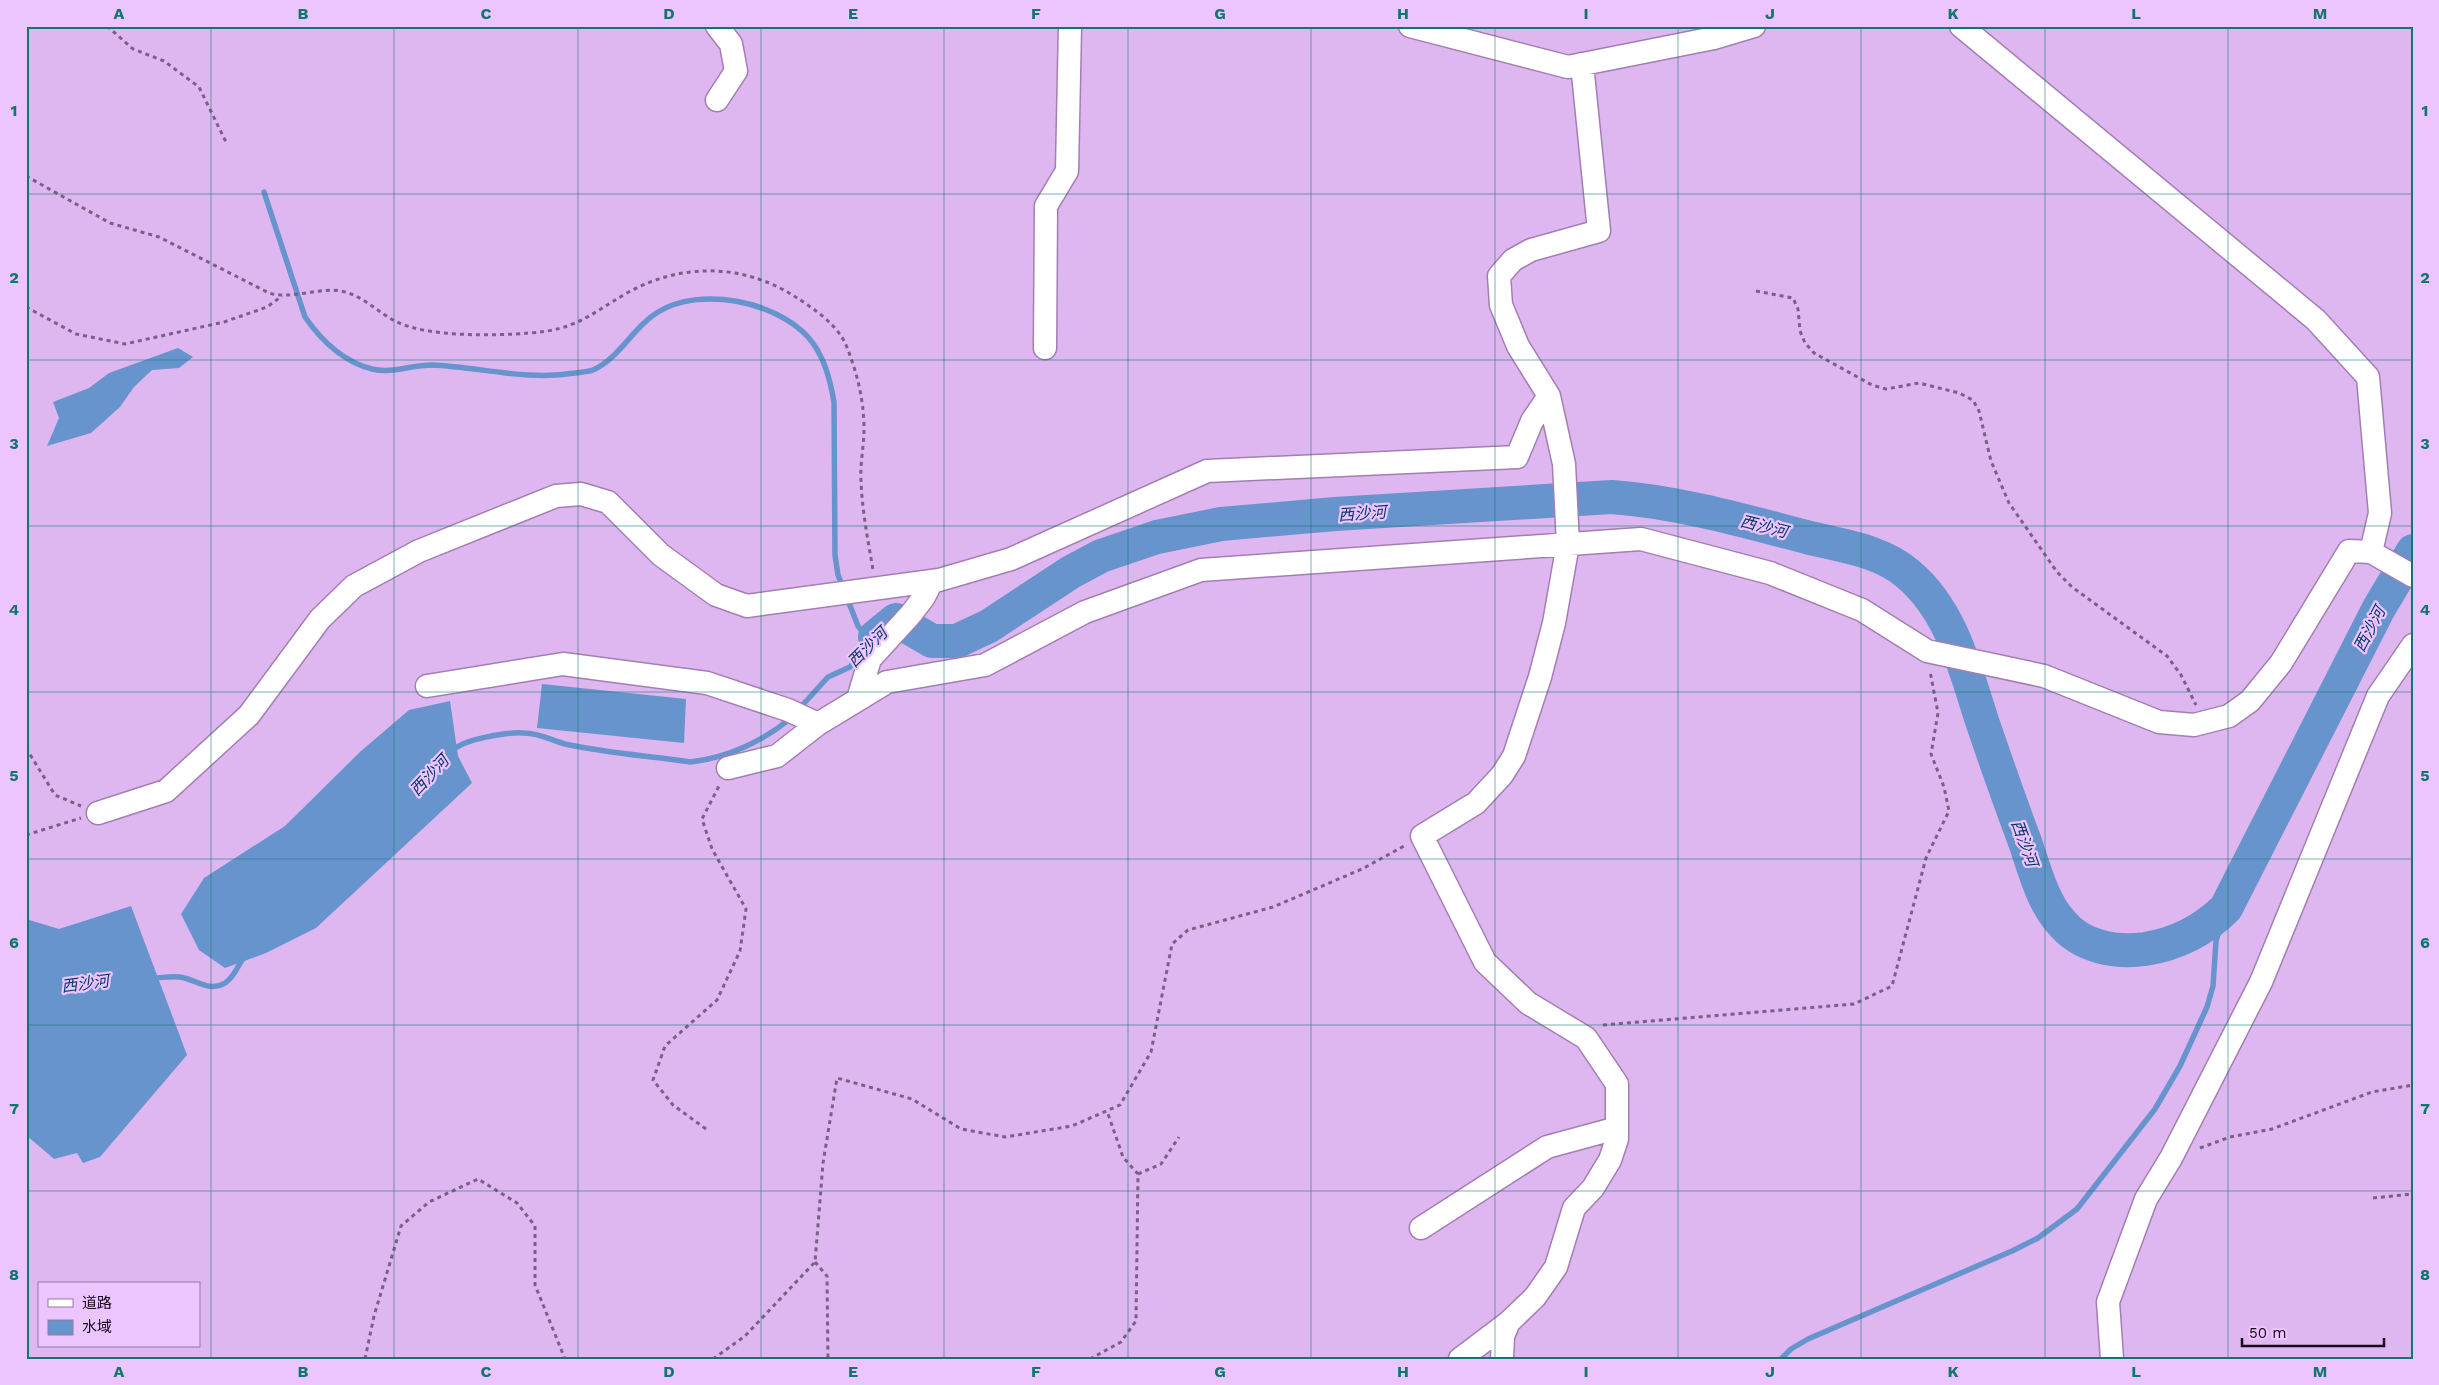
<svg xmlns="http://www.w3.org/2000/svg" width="2439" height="1385" viewBox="0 0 2439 1385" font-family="'Work Sans','Noto Sans SC',sans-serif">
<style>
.water{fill:#6894cd}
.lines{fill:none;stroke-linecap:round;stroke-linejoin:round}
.stream{stroke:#6894cd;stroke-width:5.5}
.river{stroke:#6894cd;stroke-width:34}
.minor-casing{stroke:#a37eb3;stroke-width:25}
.path{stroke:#7a5f86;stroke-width:3;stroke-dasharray:4 4;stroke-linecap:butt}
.minor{stroke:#fff;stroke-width:22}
.grid{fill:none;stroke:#0f766e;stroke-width:1;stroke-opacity:0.55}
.labels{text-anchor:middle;stroke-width:4.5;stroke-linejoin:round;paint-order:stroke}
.water-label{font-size:16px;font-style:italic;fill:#08376a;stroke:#ecc4fe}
.neatline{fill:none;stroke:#0f766e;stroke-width:2}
.grid-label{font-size:16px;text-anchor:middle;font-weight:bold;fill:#0f766e}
</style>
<rect width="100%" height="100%" fill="#dfb7f0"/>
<path class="water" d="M178,348L193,357L179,368L152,370L134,387L120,407L91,433L47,446L59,418L53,402L89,388L109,373Z
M542,684L686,699L684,743L537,728Z
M450,701L458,756L472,783L316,928L266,953L225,968L199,950L181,914L204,878L285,826L361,751L409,710Z
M131,906L187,1055L100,1157L83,1163L77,1153L54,1159L26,1135V919L59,929Z"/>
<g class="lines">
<path class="stream" d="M264,192L305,317C321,340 344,362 372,369C392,374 411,365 432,365C480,367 527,381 575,373C580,372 588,372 593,370C620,358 633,327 658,312C700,286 775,301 808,337C824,355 830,379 834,402L835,555L838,575L843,588
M798,710L828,677L850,667L870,643L858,626L847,598
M452,751C463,739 507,732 524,733C539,733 551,740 565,744C606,753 649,756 690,762C727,758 764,741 792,717
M153,978C162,978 175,975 184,978C198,981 210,992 225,983C236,976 238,963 246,955
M1781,1359L1791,1349L1808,1339L2012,1251L2038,1238L2077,1209L2155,1109L2180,1066L2207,1007L2213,986L2216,941L2226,908"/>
<path class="river" d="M875,637L896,620L932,641H957L989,626L1071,572L1101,556L1157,537L1221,524L1335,514L1612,497C1679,502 1745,521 1810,538C1843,546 1882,551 1908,574C1952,611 1965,669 1982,721C1996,762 2010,802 2025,842C2034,868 2042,901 2061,922C2081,947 2115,953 2145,949C2177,944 2203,931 2226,908L2379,608L2413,551"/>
<defs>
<path id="minor" d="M717,26L731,44L736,71L717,100
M1410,26L1568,67L1714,38L1754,26
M1961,26L2316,320L2368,377L2380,513L2371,552
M1045,348L1046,206L1067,171L1070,26
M427,686L563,664L707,683L788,710L818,724
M858,699L870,659L911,614L924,597L932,581
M728,768L777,756L818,724L887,682L985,665L1085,612L1201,570L1641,539L1770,573L1862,610L1927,651L2044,676L2159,722L2194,725L2229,716L2250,701L2281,663L2349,551L2371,552L2413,576
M98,813L166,791L249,715L320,619L354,586L419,551L556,496L581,494L608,502L661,555L716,595L747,606L939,580L1011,559L1207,471L1517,457L1532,421L1549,396
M1421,1228L1547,1147L1617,1128
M1460,1359L1509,1322
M1502,1359L1503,1336L1509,1322L1535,1297L1556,1267L1574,1208L1593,1188L1610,1160L1617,1139V1084L1586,1038L1528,1003L1485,962L1422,836L1476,803L1502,775L1514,756L1540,677L1554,623L1568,544L1564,464L1549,396L1518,346L1501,305L1499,276L1513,260L1531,250L1599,231L1582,64
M2112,1359L2108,1302L2146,1199L2171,1158L2261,982L2378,696L2413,645"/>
</defs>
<use href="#minor" class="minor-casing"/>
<path class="path" d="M107,26L133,49L164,61L199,87L227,144
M26,176L110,223L159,237L269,293C292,300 317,287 341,291C363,295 378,313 397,322C428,337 494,336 529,333C576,330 589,315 627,293C680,263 742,263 794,296C813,308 837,324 846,345C857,372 864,400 864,429C864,446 860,463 861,480C862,511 868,540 873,570
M1756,291L1793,298L1798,309L1800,331L1805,343L1814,353L1872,385L1886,389L1919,383L1959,393L1973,400L1979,411L1991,461L2009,503L2057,572L2072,587L2167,656L2181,675L2196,705
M26,307L76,334L125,344L224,322L267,307L282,296
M26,748L55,795L81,806
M26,835L81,818
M1603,1025L1854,1004L1892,986L1926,858L1949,811L1944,787L1931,754L1938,713L1930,671
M706,1129L673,1105L653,1080L665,1046L717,1000L740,951L746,909L712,849L702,819L719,786
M2200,1148L2230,1137L2272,1129L2372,1092L2413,1085
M1138,1174L1161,1164L1179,1137
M2373,1198L2413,1194
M815,1262L827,1276L828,1359
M365,1359L374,1316L401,1226L429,1202L478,1179L517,1203L535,1226V1285L565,1359
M713,1359L745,1336L815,1262L823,1163L837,1078L912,1099L961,1129L1005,1137L1072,1126L1120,1105L1151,1052L1172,944L1188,930L1273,907L1362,869L1406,845
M1090,1359L1121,1342L1136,1321L1138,1174L1123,1157L1107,1111"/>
<use href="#minor" class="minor"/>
</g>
<path class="grid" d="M211,26V1359M394,26V1359M578,26V1359M761,26V1359M944,26V1359M1128,26V1359M1311,26V1359M1495,26V1359M1678,26V1359M1861,26V1359M2045,26V1359M2228,26V1359M26,194H2413M26,360H2413M26,526H2413M26,692H2413M26,859H2413M26,1025H2413M26,1191H2413"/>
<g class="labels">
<g class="water-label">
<text transform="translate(1362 513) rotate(-4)" y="6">西沙河</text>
<text transform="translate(1764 526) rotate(14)" y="6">西沙河</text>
<text transform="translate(2369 629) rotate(-62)" y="6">西沙河</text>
<text transform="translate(867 647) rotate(-45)" y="6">西沙河</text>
<text transform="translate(429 775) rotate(-47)" y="6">西沙河</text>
<text transform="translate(2025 843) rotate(70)" y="6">西沙河</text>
<text transform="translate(85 983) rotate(-7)" y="6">西沙河</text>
</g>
</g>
<rect width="2439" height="1385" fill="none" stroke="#ecc4fe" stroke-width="55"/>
<rect x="38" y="1282" width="162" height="65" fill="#ecc4fe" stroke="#9679a4"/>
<rect x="48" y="1299" width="25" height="8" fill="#ffffff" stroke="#9679a4"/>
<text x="82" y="1308" font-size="15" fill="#16081c">道路</text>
<rect x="48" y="1320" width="25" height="15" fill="#6894cd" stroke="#9679a4"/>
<text x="82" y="1332" font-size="15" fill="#16081c">水域</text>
<path d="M2242 1338v8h142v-8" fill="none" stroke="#16081c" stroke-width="2.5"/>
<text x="2249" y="1338" font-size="15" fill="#16081c" stroke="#ecc4fe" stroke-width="4" paint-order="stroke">50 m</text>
<rect x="28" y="28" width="2384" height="1330" class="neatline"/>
<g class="grid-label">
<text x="119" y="19">A</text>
<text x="303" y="19">B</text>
<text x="486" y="19">C</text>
<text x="669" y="19">D</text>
<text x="853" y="19">E</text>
<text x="1036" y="19">F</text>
<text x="1220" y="19">G</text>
<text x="1403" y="19">H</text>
<text x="1586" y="19">I</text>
<text x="1770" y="19">J</text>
<text x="1953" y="19">K</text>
<text x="2136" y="19">L</text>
<text x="2320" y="19">M</text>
<text x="14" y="116">1</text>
<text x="2425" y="116">1</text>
<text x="14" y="283">2</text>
<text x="2425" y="283">2</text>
<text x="14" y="449">3</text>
<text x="2425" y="449">3</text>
<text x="14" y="615">4</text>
<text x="2425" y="615">4</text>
<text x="14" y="781">5</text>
<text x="2425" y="781">5</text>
<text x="14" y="948">6</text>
<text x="2425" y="948">6</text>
<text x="14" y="1114">7</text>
<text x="2425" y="1114">7</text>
<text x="14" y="1280">8</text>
<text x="2425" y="1280">8</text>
<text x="119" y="1377">A</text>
<text x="303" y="1377">B</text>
<text x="486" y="1377">C</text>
<text x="669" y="1377">D</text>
<text x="853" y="1377">E</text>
<text x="1036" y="1377">F</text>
<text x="1220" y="1377">G</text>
<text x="1403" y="1377">H</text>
<text x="1586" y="1377">I</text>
<text x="1770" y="1377">J</text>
<text x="1953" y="1377">K</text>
<text x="2136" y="1377">L</text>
<text x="2320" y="1377">M</text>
</g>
</svg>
